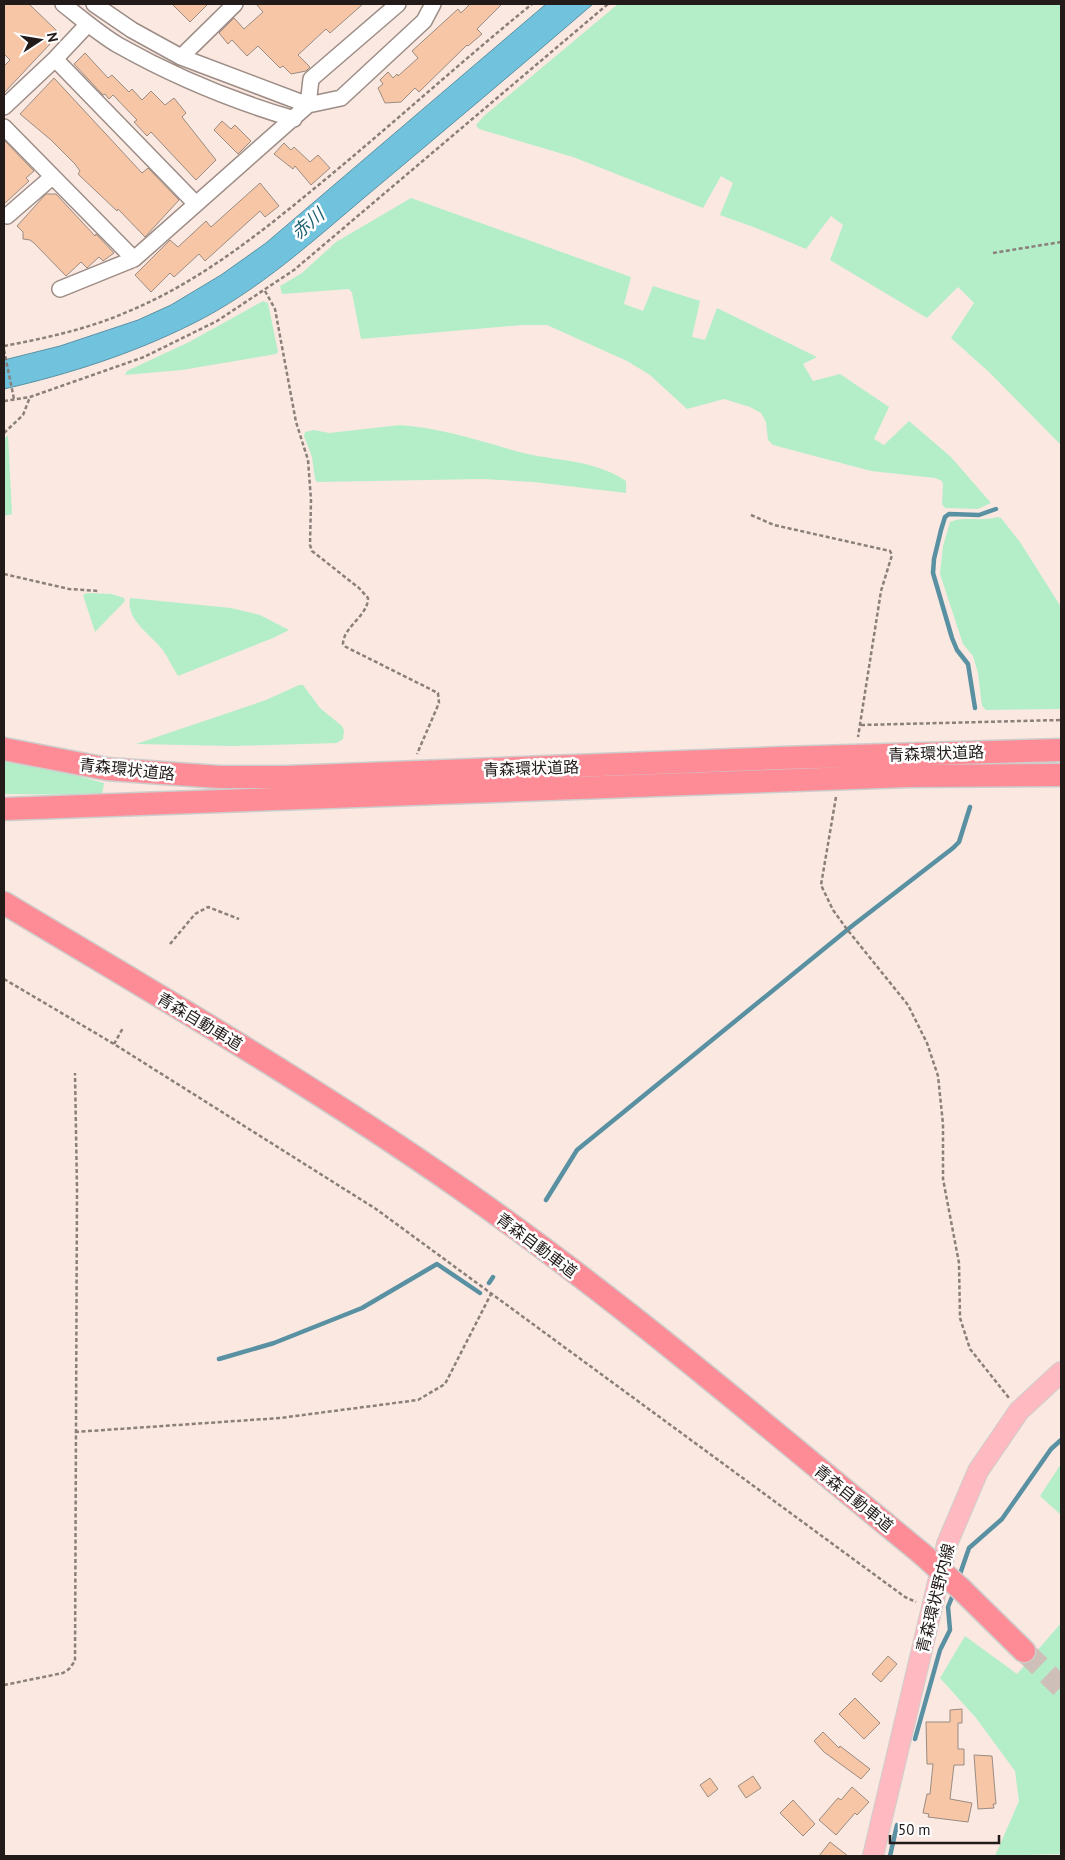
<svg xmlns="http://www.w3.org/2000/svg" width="1065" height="1860" viewBox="0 0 1065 1860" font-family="'PT Sans','Noto Sans JP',sans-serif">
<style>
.green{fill:#b4eec9}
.water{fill:#71c3dd;stroke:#5991a2}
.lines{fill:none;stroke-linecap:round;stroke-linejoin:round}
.stream{stroke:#5991a2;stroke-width:4.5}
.building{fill:#f7c6a6;stroke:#9a8c82}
.highway-tunnel{stroke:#cfbfb9;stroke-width:22;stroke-dasharray:22 11;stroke-linecap:butt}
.minor-casing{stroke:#9d8d86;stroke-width:18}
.major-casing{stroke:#cecdcc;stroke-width:22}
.highway-casing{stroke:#cecdcc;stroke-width:25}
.path{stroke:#8b7f7a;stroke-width:2.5;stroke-dasharray:4 2.5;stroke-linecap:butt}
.minor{stroke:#fff;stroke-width:15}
.major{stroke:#febac0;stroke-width:20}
.highway{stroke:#fd8c96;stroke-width:22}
.highway-bridge-casing{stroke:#cecdcc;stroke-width:25;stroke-linecap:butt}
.highway-bridge{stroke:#fd8c96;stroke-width:22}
.labels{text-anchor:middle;stroke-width:5;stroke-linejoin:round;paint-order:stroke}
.street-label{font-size:16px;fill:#221b19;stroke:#fff}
.water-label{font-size:18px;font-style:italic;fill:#1e5f72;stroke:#fff}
</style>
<rect width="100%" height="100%" fill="#fae8e1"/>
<path class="green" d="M618,4H1061V445L989,372L951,338L974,303L958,287L927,318L830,260L843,225L831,216L806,249L756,228L720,215L733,183L721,176L703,208L573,157L479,129L476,125L484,116Z
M411,198L631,277L624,304L643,311L653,286L700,301L692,337L705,340L717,308L817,357L803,364L813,381L840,374L889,407L874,439L884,445L909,421L951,457L991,503L978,509L945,508L942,504L943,484L942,481L935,478L871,471L773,445L768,440L766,422L761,413L750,407L724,399L687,409L650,375L627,361L547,325H523L361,339L352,293L349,289L282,294L280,286L302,273L336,242Z
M263,301L268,303L278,352L276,354L182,370L125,375L127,371L189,342Z
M400,425C441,428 477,440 516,451C554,462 592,458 626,481V493L534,482L482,479L317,482L315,479L312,457L304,436L305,432L314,430L329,433Z
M8,435L12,514L4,516V439Z
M997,517L1001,518L1020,542L1061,607V709L986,710L982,706L978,673L973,656L963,644L940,574L943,546L950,522C963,516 981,522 997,517Z
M87,593L112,594L124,598L125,601L95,632L83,595Z
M130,598L231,608L260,615L289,630L273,638L178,676C172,667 168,657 162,649C149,633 126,620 130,598Z
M299,685H303L320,708L342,726L344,731L343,739L337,743L233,746L136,744L266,700Z
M4,756L104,783L102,795L4,794Z
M1061,1464V1515L1040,1496Z
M1061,1623V1854L995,1856L1019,1801L1015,1771L976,1718L940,1678L965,1636L1017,1674Z"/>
<path class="water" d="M546,4H593C520,67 446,129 371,192C315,239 259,291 192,324C132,354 69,374 4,389V360L60,346L138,320L171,305L221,275L266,243Z"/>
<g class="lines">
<path class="stream" d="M975,708L968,664L957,650L952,638L933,573L934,559L941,530L945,517L949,514L979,515L996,509
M546,1200L577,1150L852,926L953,848L959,842L970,807
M489,1283L493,1277
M219,1359L274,1343L362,1308L437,1264L480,1293
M959,1577L969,1548L1002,1519L1051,1449L1061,1440
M915,1739L940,1650L950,1630L948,1607L954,1592
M890,1856L897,1825"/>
</g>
<path class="building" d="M4,4H29L57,31L46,41L50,44L4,93V66L10,60L4,54Z
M172,4H208L190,22Z
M256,4H363L330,33L326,29L298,55L310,67L306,71L291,74L283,66L280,68L258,46L247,56L232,40L228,44L219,33L234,18L244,29L263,12Z
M470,4H502L477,29L482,34L468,46L467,45L419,92L415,88L401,102L385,103L378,88L383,84L380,80L388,72L393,78L397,74L398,76L418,58L412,51L458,9L461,13Z
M85,53L108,78L112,75L129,92L132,89L142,100L151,91L165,105L174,98L186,113L182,117L216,160L196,180L151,132L147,136L134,122L137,120L113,95L109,99L105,94L103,95L74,64Z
M54,78L142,173L148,168L179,200L145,237L118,209L117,211L78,174L80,171L75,164L51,140L20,114Z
M222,121L231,129L235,125L251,141L238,154L214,130Z
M4,140L34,171L26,178L29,181L4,204Z
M284,143L291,150L294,147L310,162L318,155L330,168L311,185L295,166L293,169L274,154Z
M260,183L279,206L265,217L260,211L205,261L199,254L174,277L170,273L151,292L135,275L170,240L178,247L206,221L211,227Z
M46,194H56L95,236L96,234L114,253L103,261L99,257L87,268L81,262L66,276L34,243L30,240L23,239V232L17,226Z
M888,1656L897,1664L881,1682L872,1674Z
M855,1698L880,1723L864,1739L839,1714Z
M962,1709V1723H958V1749H964V1765H954L950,1799L972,1803L968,1822L928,1817L929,1814L923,1813L927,1794H930L933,1764H927L926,1722H950V1710Z
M823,1732L839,1748L840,1746L870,1769L861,1779L824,1752L814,1741Z
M974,1755L992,1756L996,1804H993L994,1808L978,1809Z
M753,1776L761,1788L746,1798L738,1786Z
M710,1778L718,1789L708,1797L700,1785Z
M852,1787L869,1802L857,1815L855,1813L836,1835L819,1820L838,1798L841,1800Z
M793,1800L815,1824L803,1836L780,1813Z
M830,1842L848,1856H819Z"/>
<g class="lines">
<path class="highway-tunnel" d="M1024,1651L1061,1687"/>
<defs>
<path id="minor" d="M63,4C81,18 98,33 118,45C173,76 233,101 294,119
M94,4L132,30L181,57L308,105L341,98L424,21L433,4
M181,57L235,4
M55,59L195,203
M4,107L55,59L88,24
M4,127L134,259L308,105L311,79L398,4
M7,216L52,177
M60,289L134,259"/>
<path id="major" d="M873,1856L947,1544L978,1471L1019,1411L1061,1372"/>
<path id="highway" d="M4,749L107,769L219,777H287L781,758L1061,750
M4,809L907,776L1061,775
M4,903C159,996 316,1087 464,1191C623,1302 771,1430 921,1553
M961,1589L1024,1651"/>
</defs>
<use href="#minor" class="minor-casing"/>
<use href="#major" class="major-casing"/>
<use href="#highway" class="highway-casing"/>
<path class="path" d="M993,253L1061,242
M265,291L275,309L296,422L308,460L311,500L310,545L312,551L359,588L368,598C368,616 343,627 343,644L346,647L438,693L439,703L417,754
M4,346C46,338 88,329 127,312C195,284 254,238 310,192C385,131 457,65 532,4
M4,350L14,399
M4,401L30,397L144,357L217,321L294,270L608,4
M4,433L23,415L30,397
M751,515L774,525L890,551L892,555L881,591L858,737
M4,574L69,589L99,591
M861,725L1061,720
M836,797L821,885L833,910L846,928L908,1005L927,1043L938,1076L943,1124V1179L959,1263L960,1318L970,1349L1009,1398
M170,944L195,914L208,907L239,919
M4,979L114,1044L376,1209L905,1597L916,1602
M114,1044L123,1028
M75,1432L280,1418L418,1400L445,1384L492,1292
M4,1685L63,1673L69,1669L75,1661L77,1189L75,1073"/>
<use href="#minor" class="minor"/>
<use href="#major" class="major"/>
<use href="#highway" class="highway"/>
<defs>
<path id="highway-bridge" d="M921,1553L961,1589"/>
</defs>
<use href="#highway-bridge" class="highway-bridge-casing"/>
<use href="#highway-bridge" class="highway-bridge"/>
</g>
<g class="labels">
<g class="street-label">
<text transform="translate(936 753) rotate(-2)" y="6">青森環状道路</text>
<text transform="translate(531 768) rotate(-2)" y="6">青森環状道路</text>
<text transform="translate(127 769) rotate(6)" y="6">青森環状道路</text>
<text transform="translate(200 1021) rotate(31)" y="6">青森自動車道</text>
<text transform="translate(537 1245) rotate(37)" y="6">青森自動車道</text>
<text transform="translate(854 1498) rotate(39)" y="6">青森自動車道</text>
<text transform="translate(935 1598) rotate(-76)" y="6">青森環状野内線</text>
</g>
<g class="water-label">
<text transform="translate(308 224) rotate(-40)" y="6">赤川</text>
</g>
</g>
<rect width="1065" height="1860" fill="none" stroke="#221b19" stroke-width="10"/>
<g transform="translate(40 40) rotate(78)" stroke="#ffffff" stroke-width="4" paint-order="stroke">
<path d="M0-4L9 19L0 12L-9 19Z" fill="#221b19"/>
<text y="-8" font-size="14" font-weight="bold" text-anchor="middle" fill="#221b19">N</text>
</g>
<path d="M890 1835v8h109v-8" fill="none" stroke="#221b19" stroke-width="2.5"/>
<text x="898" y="1835" font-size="15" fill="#221b19" stroke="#ffffff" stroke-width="4" paint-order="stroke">50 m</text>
</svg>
